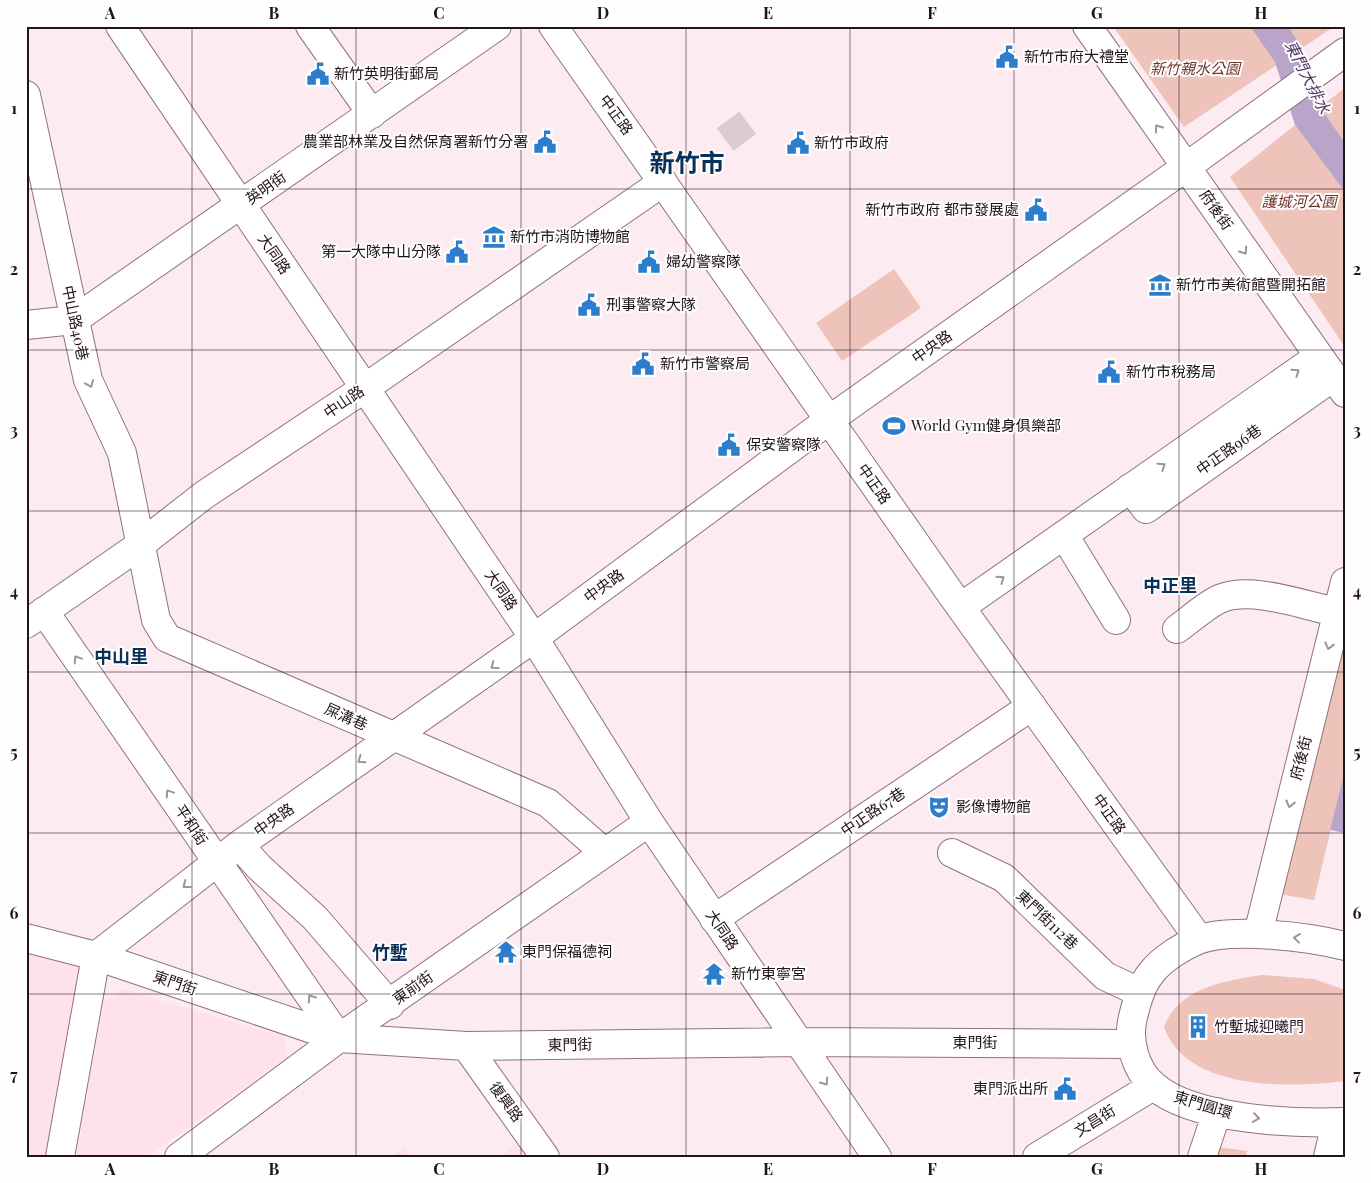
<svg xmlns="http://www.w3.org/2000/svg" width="1371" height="1183" viewBox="0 0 1371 1183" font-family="'Playfair Display','Noto Sans TC',serif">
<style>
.built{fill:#fee1ec}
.green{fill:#edc3ba}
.water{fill:#baa4c9}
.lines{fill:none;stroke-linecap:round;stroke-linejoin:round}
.minor-tunnel{stroke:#dbccd2;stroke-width:28;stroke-dasharray:28 14;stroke-linecap:butt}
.minor-casing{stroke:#92707e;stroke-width:30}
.minor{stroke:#fff;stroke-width:28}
.oneway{stroke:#9b9598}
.grid{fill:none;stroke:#21141a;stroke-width:1;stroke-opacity:0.55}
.labels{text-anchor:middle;stroke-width:4;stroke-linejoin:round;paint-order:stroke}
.poi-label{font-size:15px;fill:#21141a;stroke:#fefefe;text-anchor:start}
.park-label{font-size:15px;font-style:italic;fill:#703529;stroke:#fefefe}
.street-label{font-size:15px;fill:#21141a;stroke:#fefefe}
.water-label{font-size:16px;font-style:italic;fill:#563767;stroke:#fefefe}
.quarter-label{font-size:18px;font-weight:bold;fill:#093056;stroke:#fefefe}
.town-label{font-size:25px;font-weight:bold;fill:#093056;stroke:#fefefe}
.neatline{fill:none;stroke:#21141a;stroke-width:2}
.grid-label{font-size:16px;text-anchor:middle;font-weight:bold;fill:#21141a}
</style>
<rect width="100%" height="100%" fill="#fcecf2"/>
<path class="built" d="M26,941L90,959L57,1157H26Z
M123,989L284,1037L287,1057L147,1157H76L104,1002Z
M516,1144L526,1157H499Z
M404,1147L411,1157H390Z"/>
<path class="green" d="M1113,26H1335L1184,127Z
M1345,88V143L1320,107Z
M1295,125L1345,192V347L1230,177Z
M894,269L921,308L842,361L816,323Z
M1345,623V770L1314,900L1272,893Z
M1262,975L1314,979L1345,990V1081C1290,1088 1186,1091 1164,1027C1179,987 1225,981 1262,975Z
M1210,1146L1247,1151L1246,1157H1207Z"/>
<path class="water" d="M1250,26H1288L1300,45L1320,107L1345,143V192L1295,125L1275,62Z
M1345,770V833L1330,830Z"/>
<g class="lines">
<path class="minor-tunnel" d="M728,120L749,148"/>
<defs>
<path id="minor" d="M120,26L534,638L649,822L877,1157
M310,26L372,114
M553,26L951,594L1199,939
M1087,26L1345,393
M26,95L88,380L122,453L156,620L167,638L548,803L604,852
M26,325L74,320L497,26
M1130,488L1146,509L1333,377
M1064,535L1116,620
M961,607L1318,357
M44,611L339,1038
M26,624L140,545L204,495L365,388L663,182
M1177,629C1190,620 1208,603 1222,598C1253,586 1305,606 1337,612
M239,845L260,868L315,918L390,1005
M952,853L1004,878L1105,976L1139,992
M714,919L1032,706
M1258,934L1345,582
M26,938L96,956L339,1038L466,1046L798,1042L1131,1044
M1345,946C1310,937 1232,927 1198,940C1183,946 1162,959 1152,972C1141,985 1137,1001 1133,1017C1127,1040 1135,1070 1154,1086C1193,1120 1295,1124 1345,1122
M466,1046L545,1157
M60,1157L96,956L239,845L534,638L829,420L1186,167L1345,52
M179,1157L339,1038L649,822
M1037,1157L1153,1086
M1202,1157L1217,1112
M1328,1157L1336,1123"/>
</defs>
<use href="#minor" class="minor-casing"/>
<use href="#minor" class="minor"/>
</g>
<defs><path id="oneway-chevron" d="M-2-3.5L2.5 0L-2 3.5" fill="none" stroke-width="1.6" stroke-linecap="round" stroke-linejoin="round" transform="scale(1.25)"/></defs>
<g class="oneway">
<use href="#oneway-chevron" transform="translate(1158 128) rotate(-125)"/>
<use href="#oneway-chevron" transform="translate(1244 251) rotate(55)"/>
<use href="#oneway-chevron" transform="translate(1296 372) rotate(-35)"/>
<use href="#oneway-chevron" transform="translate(90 384) rotate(68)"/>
<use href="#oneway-chevron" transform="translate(1162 466) rotate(-35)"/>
<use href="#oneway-chevron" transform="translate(1001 579) rotate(-35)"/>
<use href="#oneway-chevron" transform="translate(1329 646) rotate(104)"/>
<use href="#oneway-chevron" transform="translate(77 659) rotate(-124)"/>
<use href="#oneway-chevron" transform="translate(494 666) rotate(144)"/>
<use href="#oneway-chevron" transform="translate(361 760) rotate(145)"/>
<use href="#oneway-chevron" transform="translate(169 793) rotate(-124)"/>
<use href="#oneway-chevron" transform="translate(1290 804) rotate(104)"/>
<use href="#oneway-chevron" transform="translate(186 885) rotate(142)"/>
<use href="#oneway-chevron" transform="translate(1297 938) rotate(-173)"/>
<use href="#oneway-chevron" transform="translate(311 998) rotate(-125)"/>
<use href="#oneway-chevron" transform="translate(825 1082) rotate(55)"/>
<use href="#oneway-chevron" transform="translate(1256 1118) rotate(9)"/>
</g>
<path class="grid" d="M192,26V1157M356,26V1157M521,26V1157M686,26V1157M850,26V1157M1014,26V1157M1179,26V1157M26,189H1345M26,350H1345M26,511H1345M26,672H1345M26,833H1345M26,994H1345"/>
<defs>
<symbol id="civic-bare" viewBox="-9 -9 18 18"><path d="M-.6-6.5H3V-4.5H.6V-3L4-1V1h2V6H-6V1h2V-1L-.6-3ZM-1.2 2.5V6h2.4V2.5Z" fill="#2c7dcc" stroke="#fefefe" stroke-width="2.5" paint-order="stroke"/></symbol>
<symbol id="museum-bare" viewBox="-9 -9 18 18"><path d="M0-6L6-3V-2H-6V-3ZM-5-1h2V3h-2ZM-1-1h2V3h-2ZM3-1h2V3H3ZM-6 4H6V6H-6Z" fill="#2c7dcc" stroke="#fefefe" stroke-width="2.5" paint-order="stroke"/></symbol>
<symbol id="stadium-bare" viewBox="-9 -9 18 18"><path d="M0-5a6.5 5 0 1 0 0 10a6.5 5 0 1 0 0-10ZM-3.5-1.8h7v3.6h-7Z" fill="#2c7dcc" stroke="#fefefe" stroke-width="2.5" paint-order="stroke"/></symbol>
<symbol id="theatre-bare" viewBox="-9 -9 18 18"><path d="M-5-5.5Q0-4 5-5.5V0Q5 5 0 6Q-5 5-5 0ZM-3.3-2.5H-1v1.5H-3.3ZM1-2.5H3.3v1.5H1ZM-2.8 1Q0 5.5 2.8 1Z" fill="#2c7dcc" stroke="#fefefe" stroke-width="2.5" paint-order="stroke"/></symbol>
<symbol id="temple-bare" viewBox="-9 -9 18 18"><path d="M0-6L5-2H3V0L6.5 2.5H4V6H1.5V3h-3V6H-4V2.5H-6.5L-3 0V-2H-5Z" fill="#2c7dcc" stroke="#fefefe" stroke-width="2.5" paint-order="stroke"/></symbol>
<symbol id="building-bare" viewBox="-9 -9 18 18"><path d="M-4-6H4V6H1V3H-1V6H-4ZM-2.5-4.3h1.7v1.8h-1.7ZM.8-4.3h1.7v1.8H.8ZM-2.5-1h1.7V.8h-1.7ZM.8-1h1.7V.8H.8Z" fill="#2c7dcc" stroke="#fefefe" stroke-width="2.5" paint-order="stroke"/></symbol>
</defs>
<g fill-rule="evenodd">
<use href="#civic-bare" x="991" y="41" width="32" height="32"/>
<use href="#civic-bare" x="302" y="58" width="32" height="32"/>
<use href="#civic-bare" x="529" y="126" width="32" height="32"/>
<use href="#civic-bare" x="782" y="127" width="32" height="32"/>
<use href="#civic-bare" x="1020" y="194" width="32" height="32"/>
<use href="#museum-bare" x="478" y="221" width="32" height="32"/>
<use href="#civic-bare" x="441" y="236" width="32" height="32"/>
<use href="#civic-bare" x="633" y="246" width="32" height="32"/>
<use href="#museum-bare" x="1144" y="269" width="32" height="32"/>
<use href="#civic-bare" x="573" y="289" width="32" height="32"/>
<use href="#civic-bare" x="627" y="348" width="32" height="32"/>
<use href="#civic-bare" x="1093" y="356" width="32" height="32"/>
<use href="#stadium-bare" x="878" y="410" width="32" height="32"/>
<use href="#civic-bare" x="713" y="429" width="32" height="32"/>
<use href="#theatre-bare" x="923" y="791" width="32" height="32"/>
<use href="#temple-bare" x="490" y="936" width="32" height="32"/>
<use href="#temple-bare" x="698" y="958" width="32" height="32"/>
<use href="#building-bare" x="1182" y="1011" width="32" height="32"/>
<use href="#civic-bare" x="1049" y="1073" width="32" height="32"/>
</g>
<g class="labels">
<g class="poi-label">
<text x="1024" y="62">新竹市府大禮堂</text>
<text x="334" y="79">新竹英明街郵局</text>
<text x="528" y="147" text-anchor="end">農業部林業及自然保育署新竹分署</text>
<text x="814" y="148">新竹市政府</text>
<text x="1019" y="215" text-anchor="end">新竹市政府 都市發展處</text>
<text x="510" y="242">新竹市消防博物館</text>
<text x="441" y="257" text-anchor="end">第一大隊中山分隊</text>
<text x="666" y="267">婦幼警察隊</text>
<text x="1176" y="290">新竹市美術館暨開拓館</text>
<text x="606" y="310">刑事警察大隊</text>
<text x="660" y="369">新竹市警察局</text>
<text x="1126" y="377">新竹市稅務局</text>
<text x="911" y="431">World Gym健身俱樂部</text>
<text x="746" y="450">保安警察隊</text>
<text x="956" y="812">影像博物館</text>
<text x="522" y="957">東門保福德祠</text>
<text x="731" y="979">新竹東寧宮</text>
<text x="1214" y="1032">竹塹城迎曦門</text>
<text x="1048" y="1094" text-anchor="end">東門派出所</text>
</g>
<g class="park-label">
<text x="1195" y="74">新竹親水公園</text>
<text x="1299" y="207">護城河公園</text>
</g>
<g class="street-label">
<text transform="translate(616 115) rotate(54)" y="5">中正路</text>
<text transform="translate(266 188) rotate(-35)" y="5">英明街</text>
<text transform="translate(1216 210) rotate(55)" y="5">府後街</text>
<text transform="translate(274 254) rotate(56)" y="5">大同路</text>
<text transform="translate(75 323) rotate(78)" y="5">中山路40巷</text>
<text transform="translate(932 347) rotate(-35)" y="5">中央路</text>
<text transform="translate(344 402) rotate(-34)" y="5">中山路</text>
<text transform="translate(1229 450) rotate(-35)" y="5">中正路96巷</text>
<text transform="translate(874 484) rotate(55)" y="5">中正路</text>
<text transform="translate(604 586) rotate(-36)" y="5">中央路</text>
<text transform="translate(501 590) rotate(56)" y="5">大同路</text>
<text transform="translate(346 717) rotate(24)" y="5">屎溝巷</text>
<text transform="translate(1301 758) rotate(-76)" y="5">府後街</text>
<text transform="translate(873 812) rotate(-34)" y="5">中正路67巷</text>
<text transform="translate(1109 814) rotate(55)" y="5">中正路</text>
<text transform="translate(274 820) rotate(-35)" y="5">中央路</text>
<text transform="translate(191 825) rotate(56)" y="5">平和街</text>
<text transform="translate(1047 920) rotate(44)" y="5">東門街112巷</text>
<text transform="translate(722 930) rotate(56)" y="5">大同路</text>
<text transform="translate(175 983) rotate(19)" y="5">東門街</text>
<text transform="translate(413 988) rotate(-35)" y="5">東前街</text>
<text x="975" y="1048">東門街</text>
<text transform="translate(570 1045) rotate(-1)" y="5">東門街</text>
<text transform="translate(506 1102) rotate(54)" y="5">復興路</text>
<text transform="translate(1203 1105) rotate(17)" y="5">東門圓環</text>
<text transform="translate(1095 1121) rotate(-32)" y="5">文昌街</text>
</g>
<g class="water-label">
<text transform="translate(1308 77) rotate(63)" y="6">東門大排水</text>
</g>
<g class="quarter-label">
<text x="1170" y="592">中正里</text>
<text x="121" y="663">中山里</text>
<text x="390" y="959">竹塹</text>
</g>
<g class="town-label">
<text x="687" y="172">新竹市</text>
</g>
</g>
<rect width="1371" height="1183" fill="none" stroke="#fefefe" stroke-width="55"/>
<rect x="28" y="28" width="1316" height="1128" class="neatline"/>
<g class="grid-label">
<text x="110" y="19">A</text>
<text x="274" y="19">B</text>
<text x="439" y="19">C</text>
<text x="603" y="19">D</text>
<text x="768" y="19">E</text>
<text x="932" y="19">F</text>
<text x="1097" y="19">G</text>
<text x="1261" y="19">H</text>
<text x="14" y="114">1</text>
<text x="1357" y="114">1</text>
<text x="14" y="275">2</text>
<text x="1357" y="275">2</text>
<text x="14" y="436">3</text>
<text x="1357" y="436">3</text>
<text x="14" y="597">4</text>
<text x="1357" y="597">4</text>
<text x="14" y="758">5</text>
<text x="1357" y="758">5</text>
<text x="14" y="919">6</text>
<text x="1357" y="919">6</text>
<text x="14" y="1081">7</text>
<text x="1357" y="1081">7</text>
<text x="110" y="1175">A</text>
<text x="274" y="1175">B</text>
<text x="439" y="1175">C</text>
<text x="603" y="1175">D</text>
<text x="768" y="1175">E</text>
<text x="932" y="1175">F</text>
<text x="1097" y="1175">G</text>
<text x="1261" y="1175">H</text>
</g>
</svg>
